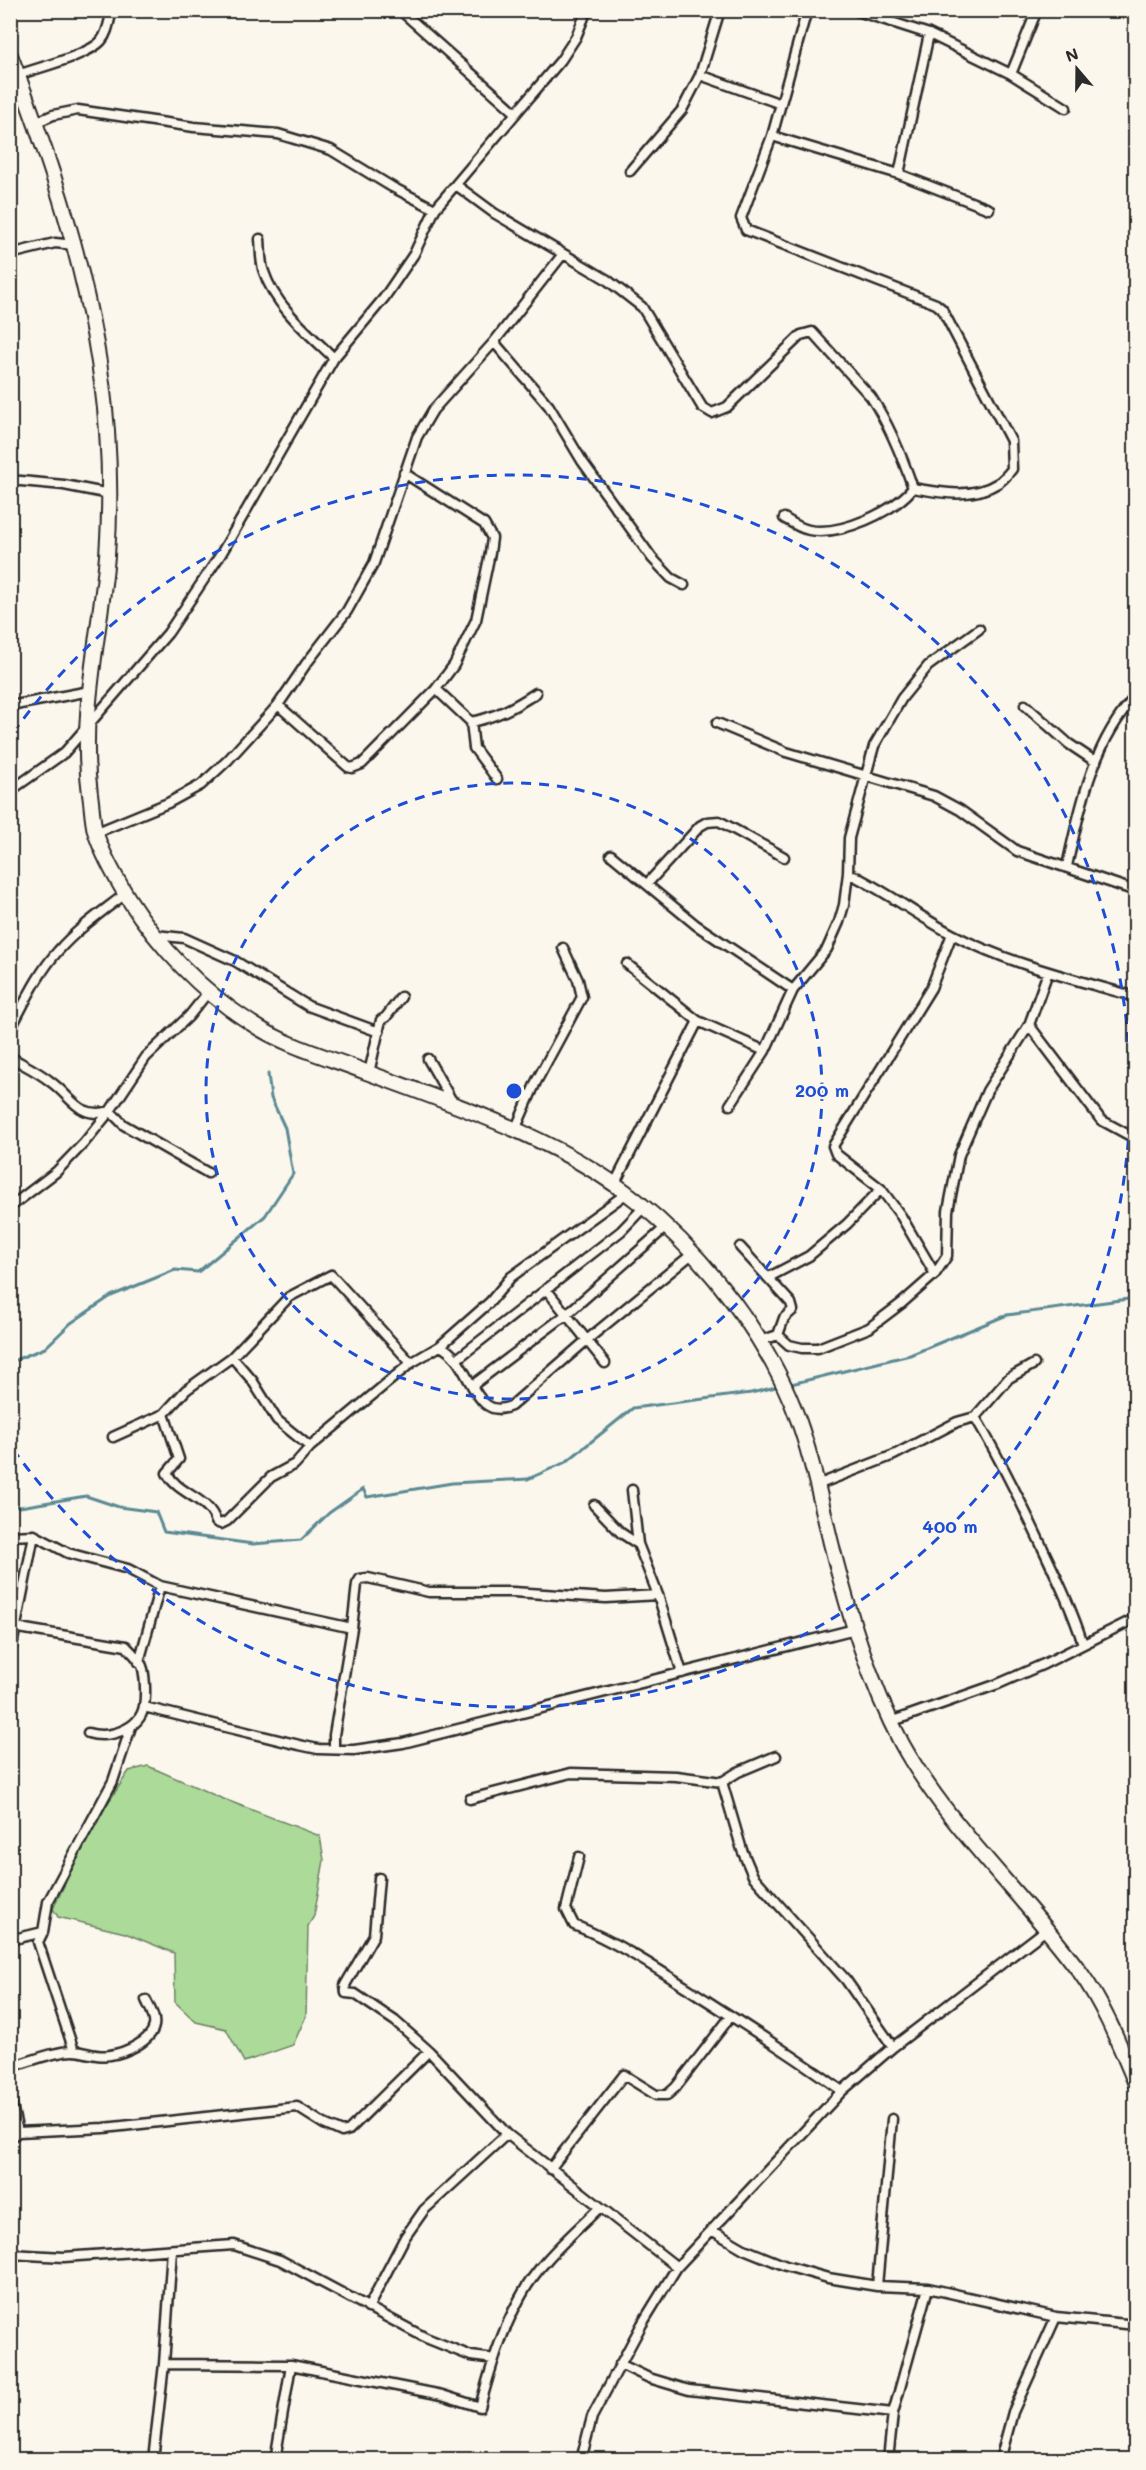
<svg xmlns="http://www.w3.org/2000/svg" width="1146" height="2470" viewBox="0 0 1146 2470" font-family="Mali,sans-serif">
<style>
.green{fill:#acda99;stroke:#6c8262;stroke-width:1.5}
.lines{fill:none;stroke-linecap:round;stroke-linejoin:round}
.stream{stroke:#5a8993;stroke-width:3}
.street-casing{stroke:#2b2b2b;stroke-width:13}
.primary-casing{stroke:#2b2b2b;stroke-width:18}
.street{stroke:#fbf7ec;stroke-width:8}
.primary{stroke:#fbf7ec;stroke-width:14}
.ring{fill:none;stroke:#1d4ed8;stroke-width:3;stroke-dasharray:10 8}
.centre{fill:#1d4ed8;stroke:#fbf7ec;stroke-width:3}
.ring-label{font-size:18px;text-anchor:middle;font-weight:bold;fill:#1d4ed8;stroke:#fbf7ec;stroke-width:4.5;stroke-linejoin:round;paint-order:stroke}
</style>
<rect width="100%" height="100%" fill="#fbf7ec"/>
<filter id="ink" filterUnits="userSpaceOnUse"><feTurbulence type="fractalNoise" baseFrequency=".0167" numOctaves="2"/><feDisplacementMap in="SourceGraphic" scale="12" xChannelSelector="R" yChannelSelector="G"/><feConvolveMatrix kernelMatrix="1 2 1 2 8 2 1 2 1" color-interpolation-filters="sRGB"/></filter>
<g filter="url(#ink)">
<path class="green" d="M148,1766L221,1798L320,1836L324,1860L314,1916L308,1926L306,2016L293,2045L244,2062L226,2029L196,2022L175,2002L174,1953L125,1933L58,1917L53,1909L92,1827L129,1771Z"/>
<g class="lines">
<path class="stream" d="M10,1362L45,1348L71,1323L111,1296L175,1270L198,1272L265,1216L293,1174L285,1128L271,1098L268,1074
M787,1385L910,1355L1007,1315L1136,1298
M10,1504L20,1507L86,1496L119,1507L156,1512L164,1532L253,1544L301,1540L329,1513L363,1489L367,1497L452,1483L528,1479L566,1462L633,1408L751,1393L780,1386"/>
<defs>
<path id="street" d="M400,10L515,112
M807,10L772,136L741,218L746,230L936,304L942,309L1011,441L1012,469C1008,474 1003,480 998,483C973,499 941,493 913,488
M854,10L929,34L1011,74L1066,108
M1011,74L1037,10
M18,75C37,68 89,55 101,41C108,33 109,21 112,10
M700,75L781,104
M37,122L53,115L78,110L194,127L278,134L331,150L392,187L435,209
M772,136L899,174L989,209
M630,171L682,110L700,75L720,10
M899,174L929,34
M456,185L494,213L606,279L642,307L702,407L712,413L727,407L801,335L812,332L871,397C890,426 902,456 913,488
M260,239C261,249 260,262 264,272C275,306 309,334 334,358
M10,254L55,243L75,245
M494,342L549,406L582,461L652,558L671,578L684,585
M10,480L64,485L110,494
M784,518C792,523 799,528 809,530C841,536 893,512 913,488
M436,689L471,722L474,748L497,779
M278,705L348,767L352,768L362,764L436,689L454,665L476,620L490,553L492,538L484,524L404,473
M1025,705L1069,744L1096,762
M10,706L90,691
M471,722C496,717 515,707 536,693
M717,723L786,752L934,796L960,810L1017,851L1136,891
M10,791L64,753L168,633L221,554L334,358L384,298L414,254L435,209L561,60L576,37L587,10
M95,833L168,803L201,785L228,760L278,705L306,664L347,611L374,563L417,437L433,410L494,342L563,254
M611,855L696,925L793,990
M1067,866C1080,807 1093,742 1136,696
M848,873C885,890 916,915 952,934C1009,964 1074,979 1136,997
M647,884L700,826L707,822L719,821L784,857
M155,935L184,938L235,961L308,1006L379,1032
M698,1021L765,1051
M1029,1025L1101,1120L1136,1139
M10,1030C24,1004 38,973 58,951C77,929 102,912 125,894
M10,1057C24,1065 39,1072 51,1082C72,1097 79,1120 110,1111L124,1125L208,1173
M428,1059L453,1103
M369,1073L381,1020L386,1017L401,997
M730,1105L765,1051L793,990L827,949L839,922L844,905L848,873L849,838L874,746L902,698L928,666L979,629
M515,1130L536,1082L582,997L578,980L563,948
M615,1183L698,1021L627,964
M10,1207L56,1172L84,1143L110,1111L146,1057L189,1016L209,991
M740,1247L791,1303L793,1310L784,1318L778,1335
M935,1274L901,1216L881,1189L836,1154L833,1146L931,988L952,934
M769,1277L809,1256L847,1224L881,1189
M546,1289L605,1363
M760,1341L778,1335L789,1345L802,1348H818L869,1328L902,1303L935,1274L947,1256L948,1211L959,1155L987,1091L1029,1025L1048,972
M440,1346C472,1360 472,1423 511,1406L588,1339L692,1254
M232,1357L252,1380L277,1420L310,1447
M457,1359L621,1231L644,1207
M411,1363L331,1275L289,1297L232,1357L186,1390L164,1414L179,1459L167,1473C178,1495 209,1497 216,1522L221,1524L227,1521L271,1477L295,1464L310,1447L411,1363L440,1346L490,1302L511,1277L627,1193
M473,1385L567,1314L666,1227
M975,1417C998,1455 1017,1494 1036,1534C1053,1570 1071,1606 1083,1644
M113,1437L164,1414
M817,1485L894,1455L957,1422L975,1417L1009,1378L1034,1364
M632,1490L638,1544L658,1595L682,1673
M594,1505L621,1533L638,1544
M10,1536L34,1535L68,1553L128,1569L160,1586L352,1628
M10,1630L19,1628L126,1646C132,1653 141,1660 143,1669C145,1678 146,1696 144,1706C140,1730 108,1739 88,1733
M10,1656L34,1535
M139,1662L160,1586
M144,1707L299,1745L318,1749L354,1750L403,1743L855,1629
M890,1722L998,1684L1044,1664L1136,1618
M334,1749V1735L352,1628L357,1584L360,1579L368,1578L429,1592H513L606,1598L658,1595
M722,1782L742,1850L753,1876L846,1980L893,2047
M470,1799L571,1773L676,1776L722,1782L738,1772L776,1756
M579,1857L566,1909L574,1925C622,1944 665,1974 709,2002C754,2031 799,2059 842,2091
M379,1878L374,1935L345,1985L346,1993L355,1994L395,2021L429,2051L507,2134L677,2267
M10,1940L43,1932
M74,2051L38,1942L43,1932L48,1902L113,1781L131,1727
M10,2067C29,2062 54,2051 73,2051C85,2051 97,2058 110,2055C124,2053 151,2042 154,2026C156,2017 149,2007 146,2000
M10,2097L18,2132
M10,2138L18,2132L104,2128L297,2107L324,2124L342,2132L349,2130L429,2051
M550,2169L624,2075L656,2095H667L676,2087L731,2016
M713,2231L744,2249L786,2266L828,2278L877,2286L928,2288L1056,2317L1136,2325
M10,2254L64,2257L234,2245L280,2260L426,2338L471,2356L494,2359
M877,2286L892,2119
M368,2308L405,2237L424,2210L507,2134
M164,2364L291,2365L442,2395L480,2407C490,2370 501,2332 520,2298C538,2263 572,2235 599,2208
M620,2364L649,2378L689,2390L893,2413
M153,2460L164,2364L172,2250
M275,2460L291,2365
M581,2460L592,2417L642,2324L677,2267L842,2091L893,2047L1047,1929
M888,2460L893,2413L928,2288
M1000,2460L1013,2412L1056,2317"/>
<path id="primary" d="M10,55C57,177 97,300 107,431C110,473 110,515 107,556C100,635 79,714 90,794C92,806 92,819 95,831C101,851 117,880 128,898C159,947 202,992 251,1023C285,1046 328,1057 366,1072C458,1106 560,1139 637,1201C705,1256 770,1339 799,1422C813,1461 821,1502 831,1543C848,1611 869,1682 902,1744C948,1827 1024,1895 1080,1972C1104,2005 1120,2046 1136,2084"/>
</defs>
<use href="#street" class="street-casing"/>
<use href="#primary" class="primary-casing"/>
<use href="#street" class="street"/>
<use href="#primary" class="primary"/>
</g>
</g>
<g class="ring">
<circle cx="514" cy="1091" r="308"/>
<path d="M13 733A616 616 0 1 1 13 1449"/>
</g>
<circle cx="514" cy="1091" r="9" class="centre"/>
<g class="ring-label">
<text x="822" y="1097">200 m</text>
<text x="950" y="1533">400 m</text>
</g>
<rect width="1146" height="2470" fill="none" stroke="#fbf7ec" stroke-width="36"/>
<rect x="18" y="18" width="1110" height="2434" fill="none" stroke="#2b2b2b" stroke-width="2" filter="url(#ink)"/>
<g transform="translate(1077 69) rotate(340)" stroke="#fbf7ec" stroke-width="4.5" paint-order="stroke">
<path d="M0-4.5L10 22L0 15L-10 22Z" fill="#2b2b2b"/>
<text y="-9" font-size="16" font-weight="bold" text-anchor="middle" fill="#2b2b2b">N</text>
</g>
</svg>
